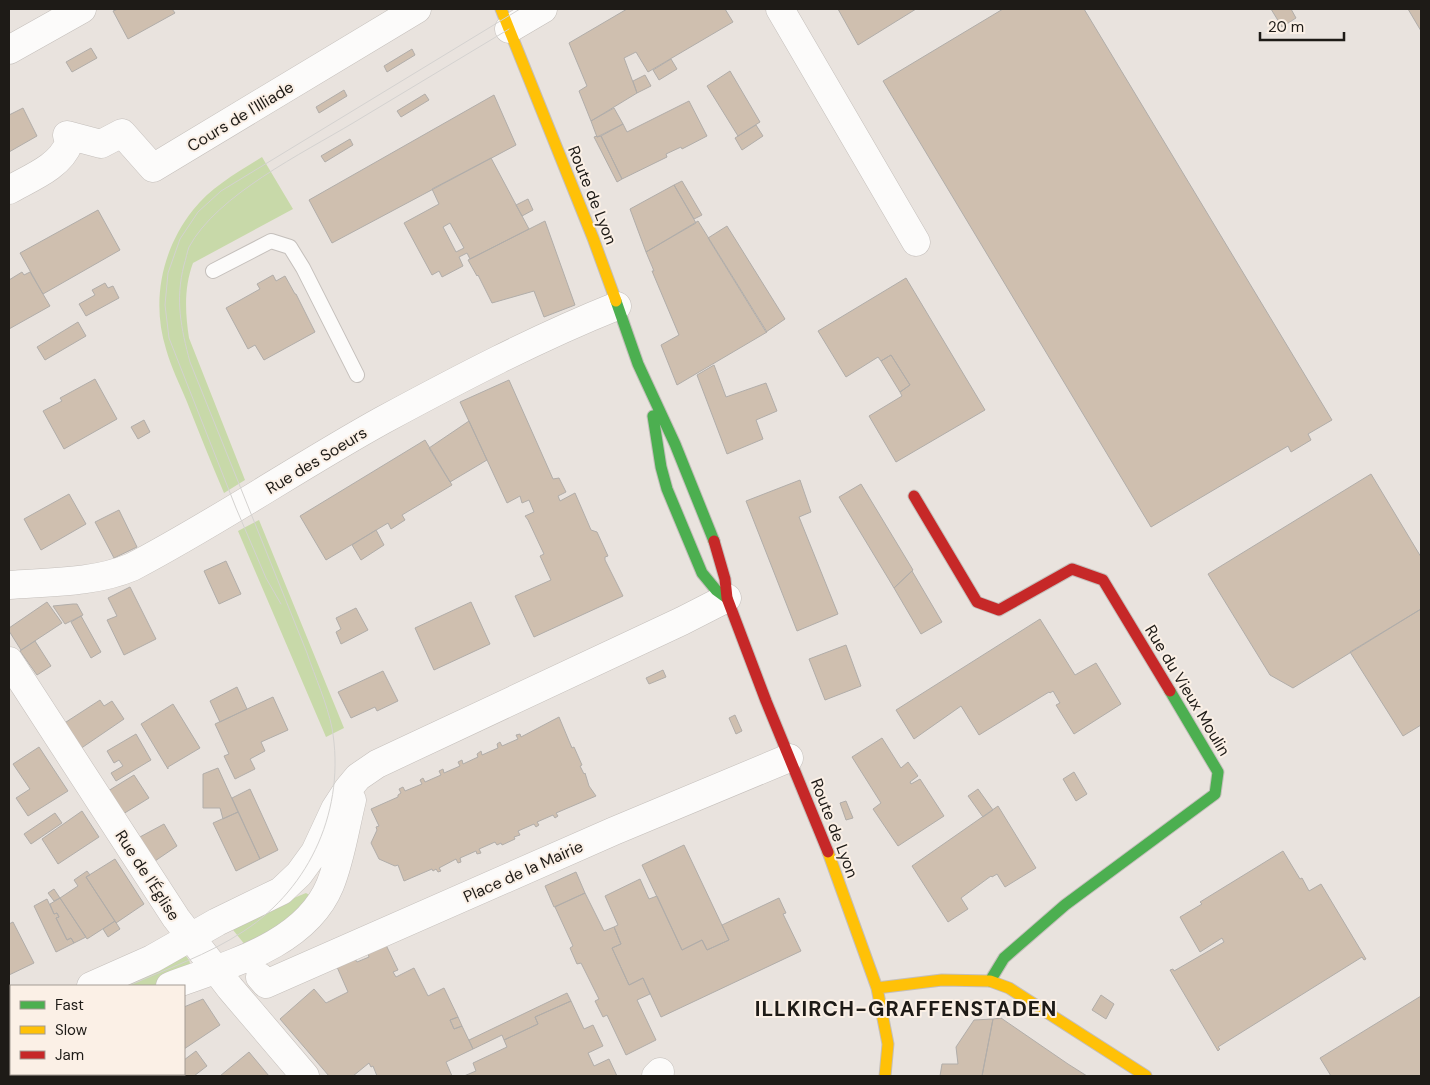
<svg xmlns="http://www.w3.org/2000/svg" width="1430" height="1085" viewBox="0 0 1430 1085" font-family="'DM Sans',sans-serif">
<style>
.green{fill:#c8d9a9}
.building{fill:#cfbfaf;stroke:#b1ada9;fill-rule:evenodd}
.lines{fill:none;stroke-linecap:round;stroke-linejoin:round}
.lane-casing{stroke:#c4bfbb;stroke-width:16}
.street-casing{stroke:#c4bfbb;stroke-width:29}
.fast-casing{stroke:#c4bfbb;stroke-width:13}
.slow-casing{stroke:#c4bfbb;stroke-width:13}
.jam-casing{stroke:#c4bfbb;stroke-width:13}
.lane{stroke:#fcfbfa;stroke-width:14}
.street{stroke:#fcfbfa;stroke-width:28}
.fast{stroke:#4caf50;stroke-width:11}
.slow{stroke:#ffc107;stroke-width:11}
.jam{stroke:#c62828;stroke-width:11}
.tram{stroke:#d4d2d0;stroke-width:1}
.labels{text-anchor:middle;stroke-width:4;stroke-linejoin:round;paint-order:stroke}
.street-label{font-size:16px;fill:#1e1b17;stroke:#fbf0e6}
.district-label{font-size:21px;font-weight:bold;letter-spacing:1px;fill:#1e1b17;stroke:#fbf0e6}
</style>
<rect width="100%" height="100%" fill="#e9e3de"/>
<path class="green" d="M262,157L293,209L193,263C184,287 185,312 189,338L245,480L224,493C211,463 199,432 187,402C180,385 171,367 166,349C151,301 162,249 193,210C211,187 238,172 262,157Z
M259,520L344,728L326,737L238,531Z
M306,893L311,896L283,928L246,946L229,925Z
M185,955C190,960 191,963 189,969L153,986H108Z"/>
<path class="building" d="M118,9H172L175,13L128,39L113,11Z
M627,9H725L733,22L648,72L636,52L624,58L637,93L591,121L579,91L587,86L569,43Z
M838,9H916L858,45Z
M1003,9H1084L1332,420L1308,434L1311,440L1291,452L1288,446L1151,527L883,81Z
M1271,9H1291L1296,18L1282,27Z
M1408,9H1421V31Z
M91,48L97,58L72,72L66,62Z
M412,49L415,55L387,72L384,66Z
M671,59L677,69L659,80L653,70Z
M730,71L760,122L738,136L707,86Z
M645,75L651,86L637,93L633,81Z
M344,90L347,96L319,113L316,107Z
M425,94L429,100L401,117L397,111Z
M494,95L516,145L332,243L309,200Z
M689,101L707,136L682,149L681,147L666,154L667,157L622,179L601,136L623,124L627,132Z
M23,108L37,136L9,152V115Z
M614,108L623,124L597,137L591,121Z
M756,125L763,136L742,150L735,138Z
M597,136V137L601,136L622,179L617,182L594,137Z
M350,139L353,145L325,162L321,156Z
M491,158L529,229L470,259L467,253L459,257L463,266L442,277L439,271L432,275L404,223L439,204L432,189ZM450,223L464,248L456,252L443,227Z
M682,181L702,215L694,219L674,185Z
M674,185L696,223L646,252L630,209Z
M528,199L533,210L522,216L516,205Z
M98,210L120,250L43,294L20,253Z
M545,221L575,305L544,317L534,291L492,303L478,275L477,276L468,260Z
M698,221L767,332L677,385L661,345L679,335L652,271H654L646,252Z
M727,226L785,319L766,332L708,238Z
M22,272L24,275L30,272L50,306L9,329V280Z
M273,275L276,281L285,276L295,294H296L315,332L264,360L255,345L248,349L226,308L260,289L257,284Z
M906,278L985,410L896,462L869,416L902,396L900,392L910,385L891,355L881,361L878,357L846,377L818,331Z
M105,283L108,288L113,286L119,298L86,316L79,304L95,295L92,290Z
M78,322L86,336L45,360L37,347Z
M891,355L910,385L900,392L881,361Z
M714,365L726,397L766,383L777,411L756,420L763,439L727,454L697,375Z
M95,379L117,419L64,449L43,411L62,401L60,398Z
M509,380L553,479L559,478L566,492L558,496L560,501L575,493L591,530L597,532L608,556L605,557V560L623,596L534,637L515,596L551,580L540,556L544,554L528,520L525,516L534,512L529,500L522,503L520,496L507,503L460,402Z
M144,420L150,432L138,439L131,427Z
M469,421L487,460L450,482L429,448Z
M425,440L452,485L402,515L405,520L391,529L388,523L326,560L300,516Z
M1371,474L1421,557V609L1293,688L1270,675L1208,574Z
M800,480L811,512L799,517L838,614L797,631L746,501Z
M861,484L913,570L894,588L839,497Z
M69,494L86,524L41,550L24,519Z
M119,510L137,547L114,558L95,522Z
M376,530L384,545L361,560L352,545Z
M226,561L241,594L219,604L204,571Z
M912,571L942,622L921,634L894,588Z
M130,587L156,639L124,655L107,620L117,616L108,598Z
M47,602L62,623L21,650L9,631V628Z
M471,602L490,644L434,670L415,628Z
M73,604H77L83,615L65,624L53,606Z
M356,608L368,630L341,644L336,632L341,629L336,618Z
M1421,609V725L1403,736L1350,652Z
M81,616L101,652L91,658L71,622Z
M1040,619L1075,675L1096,663L1121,704L1074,734L1056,705L1060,703L1053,691L1050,693L1049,692L979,735L961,706L914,739L896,710Z
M35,641L51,666L37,675L20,651Z
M846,645L861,686L825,700L809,659Z
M663,670L666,677L649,684L646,678Z
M383,671L398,701L377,711L375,707L351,718L338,692Z
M237,687L247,709L220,722L210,701Z
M273,697L288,730L261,742L265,751L250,759L255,769L235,779L224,756L229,754L215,724Z
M100,700L104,706L112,701L124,719L80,749L63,724Z
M173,704L200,748L168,767V769L141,724Z
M735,715L742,731L736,734L729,718Z
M559,717L569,741L572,748L574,747L582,765L580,766L584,774L585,773L589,786L596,796L556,813L558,816L555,818L553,815L537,822L539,825L536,827L534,824L518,831L520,835L514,837L515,839L502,845L501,843L497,845L495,842L479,849L481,853L477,854L476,851L460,858L461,862L458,863L456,859L439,868L441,871L438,872L436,869L433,871L432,869L404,881L398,865L395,866L379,859L371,843L377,830L376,827L379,826L371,809L398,797V795L401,793L399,789L403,787L405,791L422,784L420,780L423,778L425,782L441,775L439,771L443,769L444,773L460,766L458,762L462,760L463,764L478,757L477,754L481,751L482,755L498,748L497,744L500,742L502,746L518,739L516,735L520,734L521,737Z
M136,734L151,760L116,781L111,773L123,766L119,760L114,763L107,751Z
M882,738L901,768L908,762L918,776L910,782L911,784L920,779L944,816L898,846L873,809L881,803L852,757Z
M39,747L68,791L28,816L16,798L30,789L13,764Z
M218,768L238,812L223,819L220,808H203V774Z
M1074,772L1087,794L1076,801L1063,779Z
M134,775L149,798L123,814L108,791Z
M250,789L278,850L260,859L232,798Z
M978,789L993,810L983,817L968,796Z
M846,801L853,818L846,820L840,803Z
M998,806L1036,868L1005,887L997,874L992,877L991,876L961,898L968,909L948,922L912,866Z
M82,811L99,837L58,864L42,839Z
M238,812L260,859L236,871L213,823Z
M55,813L62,823L31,844L24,834Z
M164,824L177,846L155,861L138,838Z
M684,845L729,940L707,950L702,940L682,950L642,865Z
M1283,851L1300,879L1302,878L1309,891L1321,884L1366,959L1364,960L1362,957L1218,1047L1220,1049L1218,1051L1170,970L1173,969L1174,971L1224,942L1222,938L1200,952L1180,917L1202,904L1200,902Z
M115,859L144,904L116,923L86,877Z
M87,871L90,875L86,877L115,921L87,939L60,898L78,886L74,880Z
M576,872L585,893L554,907L545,886Z
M640,879L649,899L657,896L682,950L702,940L707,950L729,940L722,925L779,898L786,913L783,914L801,951L661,1017L643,978L629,985L612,948L621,944L614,927L618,925L605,896Z
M54,889L60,898L54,901L48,893Z
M585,893L604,931L614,927L621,944L612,948L629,985L643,978L650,994L637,1000L656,1040L626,1055L607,1015L603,1017L595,1001L599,999L581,963L577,964L570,948L573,946L555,907Z
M60,898L86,937L74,943L71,938L67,940L56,918L59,917L57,913L54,914L50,904Z
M47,899L54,914L57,913L59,917L56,918L67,940L71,938L74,943L56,952L34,906Z
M115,921L120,929L108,937L103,929Z
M13,922L34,963L9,975V924Z
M386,945L398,970L393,972L396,977L414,968L428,996L444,988L458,1017L450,1020L454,1029L462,1026L473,1049L446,1062L452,1076H377L373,1066L371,1067L369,1063L353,1076H329L280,1019L314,989L326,1003L348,992L337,967L355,959L357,962L369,957L368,953Z
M567,993L571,1001L535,1017L538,1024L504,1040L502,1035L473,1049L469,1040Z
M1101,995L1114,1004L1106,1019L1092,1010Z
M1421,996V1076H1331L1320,1058Z
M203,999L220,1025L184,1049V1007Z
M571,1001L584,1029L593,1025L603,1046L588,1053L594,1066L609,1059L617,1076H464L476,1071L473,1063L507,1047L504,1040L538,1024L535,1017Z
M458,1017L462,1026L454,1029L450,1020Z
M1001,1018L1068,1064L1087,1076H982L993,1019Z
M993,1019L982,1076H940L942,1064H958L956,1047L974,1020Z
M196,1051L207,1066L194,1076H181L179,1074H184V1060Z
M249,1052L269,1076H220Z
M62,1074H95L97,1076H58Z"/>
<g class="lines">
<defs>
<path id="lane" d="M213,271L271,241L290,247L303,268L357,375"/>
<path id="street" d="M780,9L916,242
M509,29L543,9
M9,50L82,9
M9,190C30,178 60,167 69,143L67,135L101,144L122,133L153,168L417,9
M9,585C50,582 94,583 132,567C218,522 298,467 383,420C459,379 537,338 617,306
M9,661L176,918L230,988L305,1076
M260,977L266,984L614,831L789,758
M91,986L152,959L217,922L281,891L299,874L315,852L335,809L348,789L358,777L377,764L682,621L727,598
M170,986C226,965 305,946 330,885C341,858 345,828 352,800
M9,1023L11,1022
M9,1055L11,1054
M656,1076L660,1072"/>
<path id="fast" d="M616,301L638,364L675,444L714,541
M653,416L661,467L667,489L702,573L716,590L727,598
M990,981L1004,958L1065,905L1215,794L1218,772L1170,691"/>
<path id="slow" d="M501,9L593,238L616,301
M828,852L877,988L888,1044L885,1076
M877,988L942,980L990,981L1009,988L1146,1076"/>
<path id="jam" d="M914,496L977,602L999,610L1072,569L1103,580L1170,691
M714,541L725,579L727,598L766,701L828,852"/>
</defs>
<use href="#lane" class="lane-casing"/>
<use href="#street" class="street-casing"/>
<use href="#fast" class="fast-casing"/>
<use href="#slow" class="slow-casing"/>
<use href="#jam" class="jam-casing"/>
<use href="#lane" class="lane"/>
<use href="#street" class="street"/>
<use href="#fast" class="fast"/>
<use href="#slow" class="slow"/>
<use href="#jam" class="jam"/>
<path class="tram" d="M281,604L266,578L236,508L169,338L165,305L168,273L180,239L198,212L221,191L520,9
M128,986C166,969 208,955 244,931C311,887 346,808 332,728C327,703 315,677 307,653L190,362C181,328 175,300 184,265C186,259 187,252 189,247C217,195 303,153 353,123C405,92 457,60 509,29
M9,1039L11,1038"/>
</g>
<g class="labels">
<g class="street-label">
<text transform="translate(240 116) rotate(-31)" y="6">Cours de l'Illiade</text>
<text transform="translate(593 195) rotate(68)" y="6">Route de Lyon</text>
<text transform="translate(316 460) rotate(-31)" y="6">Rue des Soeurs</text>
<text transform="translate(1188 690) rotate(59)" y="6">Rue du Vieux Moulin</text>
<text transform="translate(835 828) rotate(69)" y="6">Route de Lyon</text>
<text transform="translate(523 871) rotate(-24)" y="6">Place de la Mairie</text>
<text transform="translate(148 875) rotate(57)" y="6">Rue de l'Église</text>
</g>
<g class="district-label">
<text x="906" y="1016">ILLKIRCH-GRAFFENSTADEN</text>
</g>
</g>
<rect width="1430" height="1085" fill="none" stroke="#1e1b17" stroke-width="20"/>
<rect x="10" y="985" width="175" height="90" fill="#fbf0e6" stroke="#a39b93"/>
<rect x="20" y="1001" width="25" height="8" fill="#4caf50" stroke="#a39b93"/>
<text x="55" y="1010" font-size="15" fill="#1e1b17">Fast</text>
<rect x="20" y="1026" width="25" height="8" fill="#ffc107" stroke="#a39b93"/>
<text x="55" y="1035" font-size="15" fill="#1e1b17">Slow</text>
<rect x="20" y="1051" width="25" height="8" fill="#c62828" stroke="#a39b93"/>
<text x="55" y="1060" font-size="15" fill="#1e1b17">Jam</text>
<path d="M1260 32v8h84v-8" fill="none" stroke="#1e1b17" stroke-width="2.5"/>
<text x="1268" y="32" font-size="15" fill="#1e1b17" stroke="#fbf0e6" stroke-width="4" paint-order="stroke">20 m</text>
</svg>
